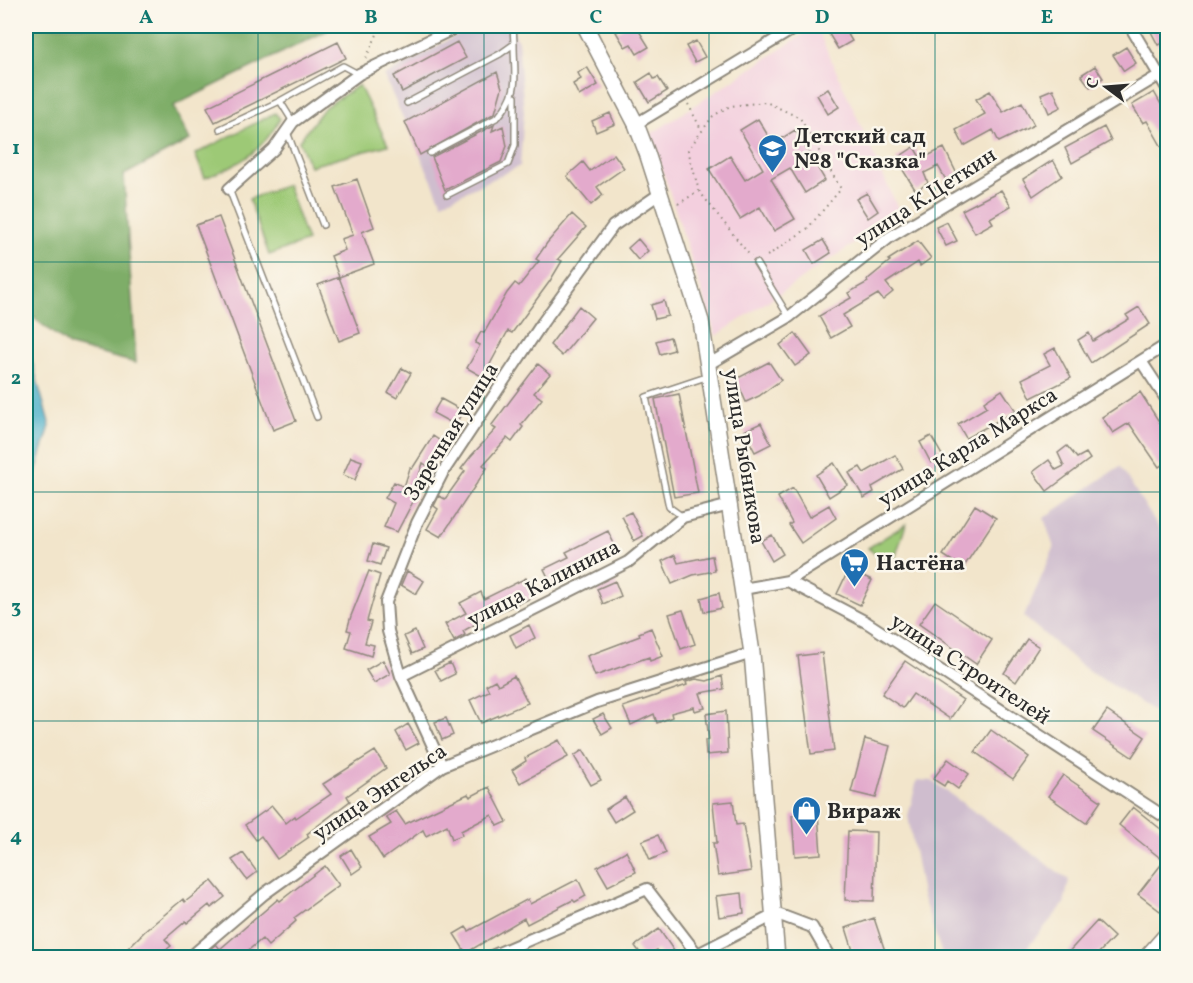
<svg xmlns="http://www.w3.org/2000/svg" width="1193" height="983" viewBox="0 0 1193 983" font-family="Vollkorn,serif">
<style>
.built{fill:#f3cfde}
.industrial{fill:#cfbdce}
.green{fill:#9dc976;stroke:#647a50;stroke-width:1.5}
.forest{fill:#7ead67;stroke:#546c49;stroke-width:1.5}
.water{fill:#4bb0ca;stroke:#3b6e7a;stroke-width:1.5}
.building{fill:#e3aacc}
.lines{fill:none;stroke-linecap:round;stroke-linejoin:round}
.lane-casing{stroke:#8e887b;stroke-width:8}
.street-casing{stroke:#8e887b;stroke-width:14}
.secondary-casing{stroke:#8e887b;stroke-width:18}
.path{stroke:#8e887b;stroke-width:2;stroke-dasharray:1.5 4.5;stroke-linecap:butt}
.lane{stroke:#fff;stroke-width:5}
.street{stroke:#fff;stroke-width:10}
.secondary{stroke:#fff;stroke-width:15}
.grid{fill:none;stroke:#0f766e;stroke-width:1.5;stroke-opacity:0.55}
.labels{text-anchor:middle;stroke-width:5;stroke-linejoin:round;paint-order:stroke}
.poi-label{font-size:22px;font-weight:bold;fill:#2b2b2b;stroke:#fbf7ec;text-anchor:start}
.street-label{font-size:22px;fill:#2b2b2b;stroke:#fbf7ec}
.neatline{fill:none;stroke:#0f766e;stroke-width:2}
.grid-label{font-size:20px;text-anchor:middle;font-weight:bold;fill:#0f766e}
</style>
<rect width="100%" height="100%" fill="#fbf7ec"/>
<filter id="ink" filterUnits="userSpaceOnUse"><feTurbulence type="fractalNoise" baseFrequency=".0167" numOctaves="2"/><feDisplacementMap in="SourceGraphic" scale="12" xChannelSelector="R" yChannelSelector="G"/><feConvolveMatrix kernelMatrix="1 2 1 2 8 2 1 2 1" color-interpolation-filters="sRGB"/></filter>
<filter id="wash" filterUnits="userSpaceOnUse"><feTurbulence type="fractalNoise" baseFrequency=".008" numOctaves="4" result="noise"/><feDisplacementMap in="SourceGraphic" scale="24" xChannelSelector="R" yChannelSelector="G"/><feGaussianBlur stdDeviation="1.35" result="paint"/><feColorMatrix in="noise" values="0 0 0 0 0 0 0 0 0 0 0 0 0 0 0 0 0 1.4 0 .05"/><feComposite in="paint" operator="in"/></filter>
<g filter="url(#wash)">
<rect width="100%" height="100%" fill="#f2e5cb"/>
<path class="built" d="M816,26L900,213L716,336L651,134Z"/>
<path class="industrial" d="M473,26H511L518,41L524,112L520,166L442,203L384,76Z
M1120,466L1167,541V719L1083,667L1024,617L1054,548L1044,518Z
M917,780L932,781L1069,880L1064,904L1019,957H943L922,895L908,816Z"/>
<path class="green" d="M359,85L388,145L310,166L299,141L325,107Z
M275,113L280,119C261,153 240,164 205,178L195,154Z
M287,185L307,241L269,255L249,199Z
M906,524L892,567L868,548Z"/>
<path class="forest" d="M26,26H336L173,106L190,140L124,175L136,363L70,346L26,312Z"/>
<path class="water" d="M26,341L50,426L26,503Z"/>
<g id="blocks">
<path class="building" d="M626,26H636L649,47L637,54L631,44L625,47L616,32Z
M824,26H843L852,41L838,49Z
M1148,26H1163L1167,41L1158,45Z
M696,41L705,57L695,62L686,46Z
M338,42L346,58L215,122L207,107Z
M457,42L466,58L402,92L394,76Z
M1126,47L1136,63L1124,71L1113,55Z
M1095,66L1103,78L1090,87L1081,75Z
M587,67L598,85L579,96L573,84L581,79L578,73Z
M497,72L502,88L495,113L420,155L405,122Z
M651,73L654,79L658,77L667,91L649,102L637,82Z
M828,89L839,107L828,114L817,95Z
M1053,89L1061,107L1049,113L1041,94Z
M990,91L1003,112L1022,102L1034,125L999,142L993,130L964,146L956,130L985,114L976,99Z
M1154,92L1167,115V156L1147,121L1143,123L1132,105Z
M610,113L615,124L596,132L592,121Z
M758,119L773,144L795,130L825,180L805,193L790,168L771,179L795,219L774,231L760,207L740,219L709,169L730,156L745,180L763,169L740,130Z
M494,125L492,131L503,126L507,146L501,162L445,190L432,157Z
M1104,127L1111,141L1072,163L1065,148Z
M914,147L921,159L944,148L957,174L946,180L938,166L924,173L928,183L916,191L896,159Z
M614,154L624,168L597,187L603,195L591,205L567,176L583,162L590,171Z
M1053,160L1062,176L1033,196L1023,179Z
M357,179L374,227L362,232L374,264L339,277L331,256L345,250L341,239L353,235L335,187Z
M1001,190L1011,206L990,218L993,223L975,233L962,210Z
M867,193L878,211L868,218L856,199Z
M572,214L586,227L558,259L562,261L550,281L512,333L508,331L483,377L467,368L480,345L475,343L481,332L484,333L507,293L515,283L519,286L539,261L536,259L547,243Z
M219,217L296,421L273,430L196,225Z
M947,222L957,241L946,246L936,227Z
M638,239L648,251L638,260L628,248Z
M823,240L831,253L814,264L806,250Z
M918,241L931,258L920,266L918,262L886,283L893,292L883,300L878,294L843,315L850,327L831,338L819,316L851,298L848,293L868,282L867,280L890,261L888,260Z
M339,277L360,333L339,341L318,285Z
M664,301L668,316L655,319L651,305Z
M579,306L593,318L562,356L550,345Z
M1139,307L1150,324L1091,363L1078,340L1089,333L1093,341L1129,319L1126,315Z
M795,333L811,355L795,366L780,345Z
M670,337L674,350L660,354L656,341Z
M1055,348L1071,378L1031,398L1022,379L1050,365L1044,354Z
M769,362L781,380L759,396L746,402L736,379Z
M538,364L550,374L534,393L542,399L521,425L523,427L512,442L507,438L483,465L487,468L441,537L427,529L438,509L434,506L439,496L445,499L465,471L461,469L471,456L496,429L491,426Z
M402,368L411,373L397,398L388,393Z
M1002,390L1016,411L966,438L958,424L987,407L984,402Z
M1140,392L1167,434V462L1159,467L1129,423L1113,433L1102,417Z
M679,394L698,493L674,497L655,399Z
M441,399L463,411L455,425L433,413Z
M761,423L771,444L755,452L744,431Z
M433,436L443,443L429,467L423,463L414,492L417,494L397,532L384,527L394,503L385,498L394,482L404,487L410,468L412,469Z
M931,436L943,457L931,463L920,442Z
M1067,446L1077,458L1086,453L1090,459L1047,491L1033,472L1049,460L1056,470L1064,466L1058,453Z
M895,455L903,469L872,487L874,492L864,498L849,473L860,467L864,473Z
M351,457L362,461L355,480L343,475Z
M834,463L848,485L829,497L816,475Z
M793,488L809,517L829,505L836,518L801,543L789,525L792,523L778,497Z
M975,505L996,518L963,568L943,555Z
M631,512L643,536L634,541L622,516Z
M608,531L616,548L588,562L590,565L553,587L544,569L569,557L566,552Z
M772,535L783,554L772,561L761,541Z
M373,544L386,548L380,565L368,561Z
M675,555L678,563L712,556L715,571L693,575L672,584L662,561Z
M849,569L872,580L860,605L837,594Z
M369,571L380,575L367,621L371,622L365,643L374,645L371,656L346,648L351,631L347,630L351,616Z
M407,571L424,581L416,594L401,585Z
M526,578L536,596L492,615L463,631L465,635L454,641L445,624L466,613L460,603L481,592L484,599Z
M615,581L621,596L603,604L597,589Z
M719,593L722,608L704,612L701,598Z
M935,601L992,640L976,664L919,624Z
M683,610L695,644L681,649L669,614Z
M529,625L535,638L516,648L510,635Z
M651,628L663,656L650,661L649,657L595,676L587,656L640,636L639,633Z
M415,631L423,649L412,654L404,636Z
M1027,639L1039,647L1016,682L1004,673Z
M822,653L834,751L811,754L798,656Z
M383,660L390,674L374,683L366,670Z
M905,661L963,700L950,719L913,694L903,708L882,694Z
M450,663L455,674L441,681L435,670Z
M514,676L528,703L481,723L470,700L489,691L486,685L495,680L498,685Z
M722,676L724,689L700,693L705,708L695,711L694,707L671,713L672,717L657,723L654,714L631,725L623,707L687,685L686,682L696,679L707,681Z
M726,711L728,753L706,755L705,740H709L706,714Z
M1107,711L1145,737L1132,757L1093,731Z
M603,714L612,728L602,734L593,719Z
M446,718L453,735L442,740L435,722Z
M408,724L419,743L406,750L396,732Z
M991,730L1029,757L1013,779L975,752Z
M865,739L890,746L876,798L851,792Z
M559,740L568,757L520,783L512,770L526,761L525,758Z
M583,750L601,780L591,785L574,756Z
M375,751L386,768L347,796L350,801L307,834L309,837L277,859L261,836L256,840L245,825L272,806L286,823L295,816L296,818L331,794L323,784Z
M948,759L969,774L958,789L947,781L944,786L933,779Z
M1063,775L1101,801L1086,823L1048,796Z
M489,787L507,822L498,826L492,815L461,831L462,835L452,839L447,825L426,836L423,830L383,859L369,837L391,824L386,817L396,811L405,824L468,794L470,797Z
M625,797L633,810L614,822L606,809Z
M733,801L736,825L743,824L751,871L718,876L713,843H717L713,803Z
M1133,807L1167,834V902L1160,911L1138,894L1164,861L1119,825Z
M818,813L821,854L795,856L792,815Z
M848,831L876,832L874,901L845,900Z
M658,835L666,853L650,860L642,841Z
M351,849L362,867L352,874L341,856Z
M626,851L636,872L608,886L597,867Z
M243,853L257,872L247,880L232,860Z
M325,866L339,885L294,918L296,921L268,946L262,939L240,957H201L216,944L220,949L278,899L280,901Z
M578,879L586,896L575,902L573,900L527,924L524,918L466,953L454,934L466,927L469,931L528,899L530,904Z
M212,881L225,897L211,908L209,905L187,923L186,921L165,939L171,946L157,957H132L126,950L145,931L183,899L185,902Z
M742,893L744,913L719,917L716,896Z
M874,918L887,957H855L846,928Z
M1097,921L1114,937L1095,957H1064Z
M659,929L674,951L662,957L657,950L643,957L635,946Z"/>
</g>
</g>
<g filter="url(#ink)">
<use href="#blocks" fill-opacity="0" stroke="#8e887b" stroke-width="1.5"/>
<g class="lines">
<defs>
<path id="lane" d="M280,101L343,66L358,74
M407,103L500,54L514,44L513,26
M220,129L280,101L293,122
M287,132L323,225
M430,153L498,117C521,90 514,78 514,44
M229,189L317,417
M447,195L508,164L515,145V97
M756,263L789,317
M683,517L669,507L646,397L709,376"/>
<path id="street" d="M1130,26L1168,90
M636,124L798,26
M229,189L274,149L293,122L359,74L459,26
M1141,361L1168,402
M709,364L789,317L890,237L1168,70
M788,581L1168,344
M743,589L788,581L866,622L1168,819
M401,676L628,562L683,517L730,505
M442,766L401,676L388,631L386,602L417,523L443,472L543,322L613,226L661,193
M692,957L774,915H780L812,927L830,958
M189,958L264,894L442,766L597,702L752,653
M487,958L647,889L697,954"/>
<path id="secondary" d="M585,26L636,124L647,153L701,321L752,653L777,958
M1146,958L1168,933"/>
</defs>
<use href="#lane" class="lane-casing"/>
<use href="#street" class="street-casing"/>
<use href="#secondary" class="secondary-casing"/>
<path class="path" d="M366,58L381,26
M688,104L702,131
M699,191L751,257
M678,204L699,191L688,150L713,116L730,106L766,102L800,118L841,189L807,229L764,258"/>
<use href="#lane" class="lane"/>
<use href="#street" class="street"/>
<use href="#secondary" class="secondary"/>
</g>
</g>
<path class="grid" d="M258,26V958M484,26V958M709,26V958M935,26V958M26,262H1168M26,492H1168M26,721H1168"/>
<defs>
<symbol id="school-pin" viewBox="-11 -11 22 30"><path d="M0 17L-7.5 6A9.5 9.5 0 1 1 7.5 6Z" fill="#1f6fb2" stroke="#fbf7ec"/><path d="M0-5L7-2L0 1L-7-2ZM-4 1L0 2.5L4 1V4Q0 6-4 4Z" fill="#fff"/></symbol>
<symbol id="supermarket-pin" viewBox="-11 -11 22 30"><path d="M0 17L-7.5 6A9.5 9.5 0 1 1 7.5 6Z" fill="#1f6fb2" stroke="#fbf7ec"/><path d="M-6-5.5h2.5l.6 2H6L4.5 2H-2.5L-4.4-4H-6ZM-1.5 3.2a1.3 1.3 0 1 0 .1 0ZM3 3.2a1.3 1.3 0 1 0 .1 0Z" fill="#fff"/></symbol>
<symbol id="shop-pin" viewBox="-11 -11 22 30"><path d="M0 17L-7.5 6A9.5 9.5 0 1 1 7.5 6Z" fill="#1f6fb2" stroke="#fbf7ec"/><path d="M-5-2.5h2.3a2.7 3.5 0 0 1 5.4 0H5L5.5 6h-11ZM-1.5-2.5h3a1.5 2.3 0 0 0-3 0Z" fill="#fff"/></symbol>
</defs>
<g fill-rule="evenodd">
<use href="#school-pin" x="756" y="132" width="33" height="45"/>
<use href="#supermarket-pin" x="838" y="546" width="33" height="45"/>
<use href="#shop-pin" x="790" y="794" width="33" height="45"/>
</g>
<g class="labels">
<g class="poi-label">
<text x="794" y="143">Детский сад<tspan x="794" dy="25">№8 "Сказка"</tspan></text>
<text x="876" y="570">Настёна</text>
<text x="827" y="818">Вираж</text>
</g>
<g class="street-label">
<text transform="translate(925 196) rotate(-33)" y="8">улица К.Цеткин</text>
<text transform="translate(450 431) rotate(-58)" y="8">Заречная улица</text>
<text transform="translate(967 446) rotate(-32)" y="8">улица Карла Маркса</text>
<text transform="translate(746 456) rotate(81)" y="8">улица Рыбникова</text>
<text transform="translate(543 582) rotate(-27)" y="8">улица Калинина</text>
<text transform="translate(971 668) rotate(33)" y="8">улица Строителей</text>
<text transform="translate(379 791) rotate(-34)" y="8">улица Энгельса</text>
</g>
</g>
<rect width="1193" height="983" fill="none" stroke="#fbf7ec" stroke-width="66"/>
<g transform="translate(1106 87) rotate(286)" stroke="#fbf7ec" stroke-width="4.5" paint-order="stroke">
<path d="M0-4.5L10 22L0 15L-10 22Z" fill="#2b2b2b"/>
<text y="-9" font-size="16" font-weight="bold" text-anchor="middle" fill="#2b2b2b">С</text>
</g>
<rect x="33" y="33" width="1127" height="917" class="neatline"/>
<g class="grid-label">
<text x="146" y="23">A</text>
<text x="371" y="23">B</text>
<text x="596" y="23">C</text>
<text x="822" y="23">D</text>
<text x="1047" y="23">E</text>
<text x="16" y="154">1</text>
<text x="16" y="384">2</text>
<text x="16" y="613">3</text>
<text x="16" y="842">4</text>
</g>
</svg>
